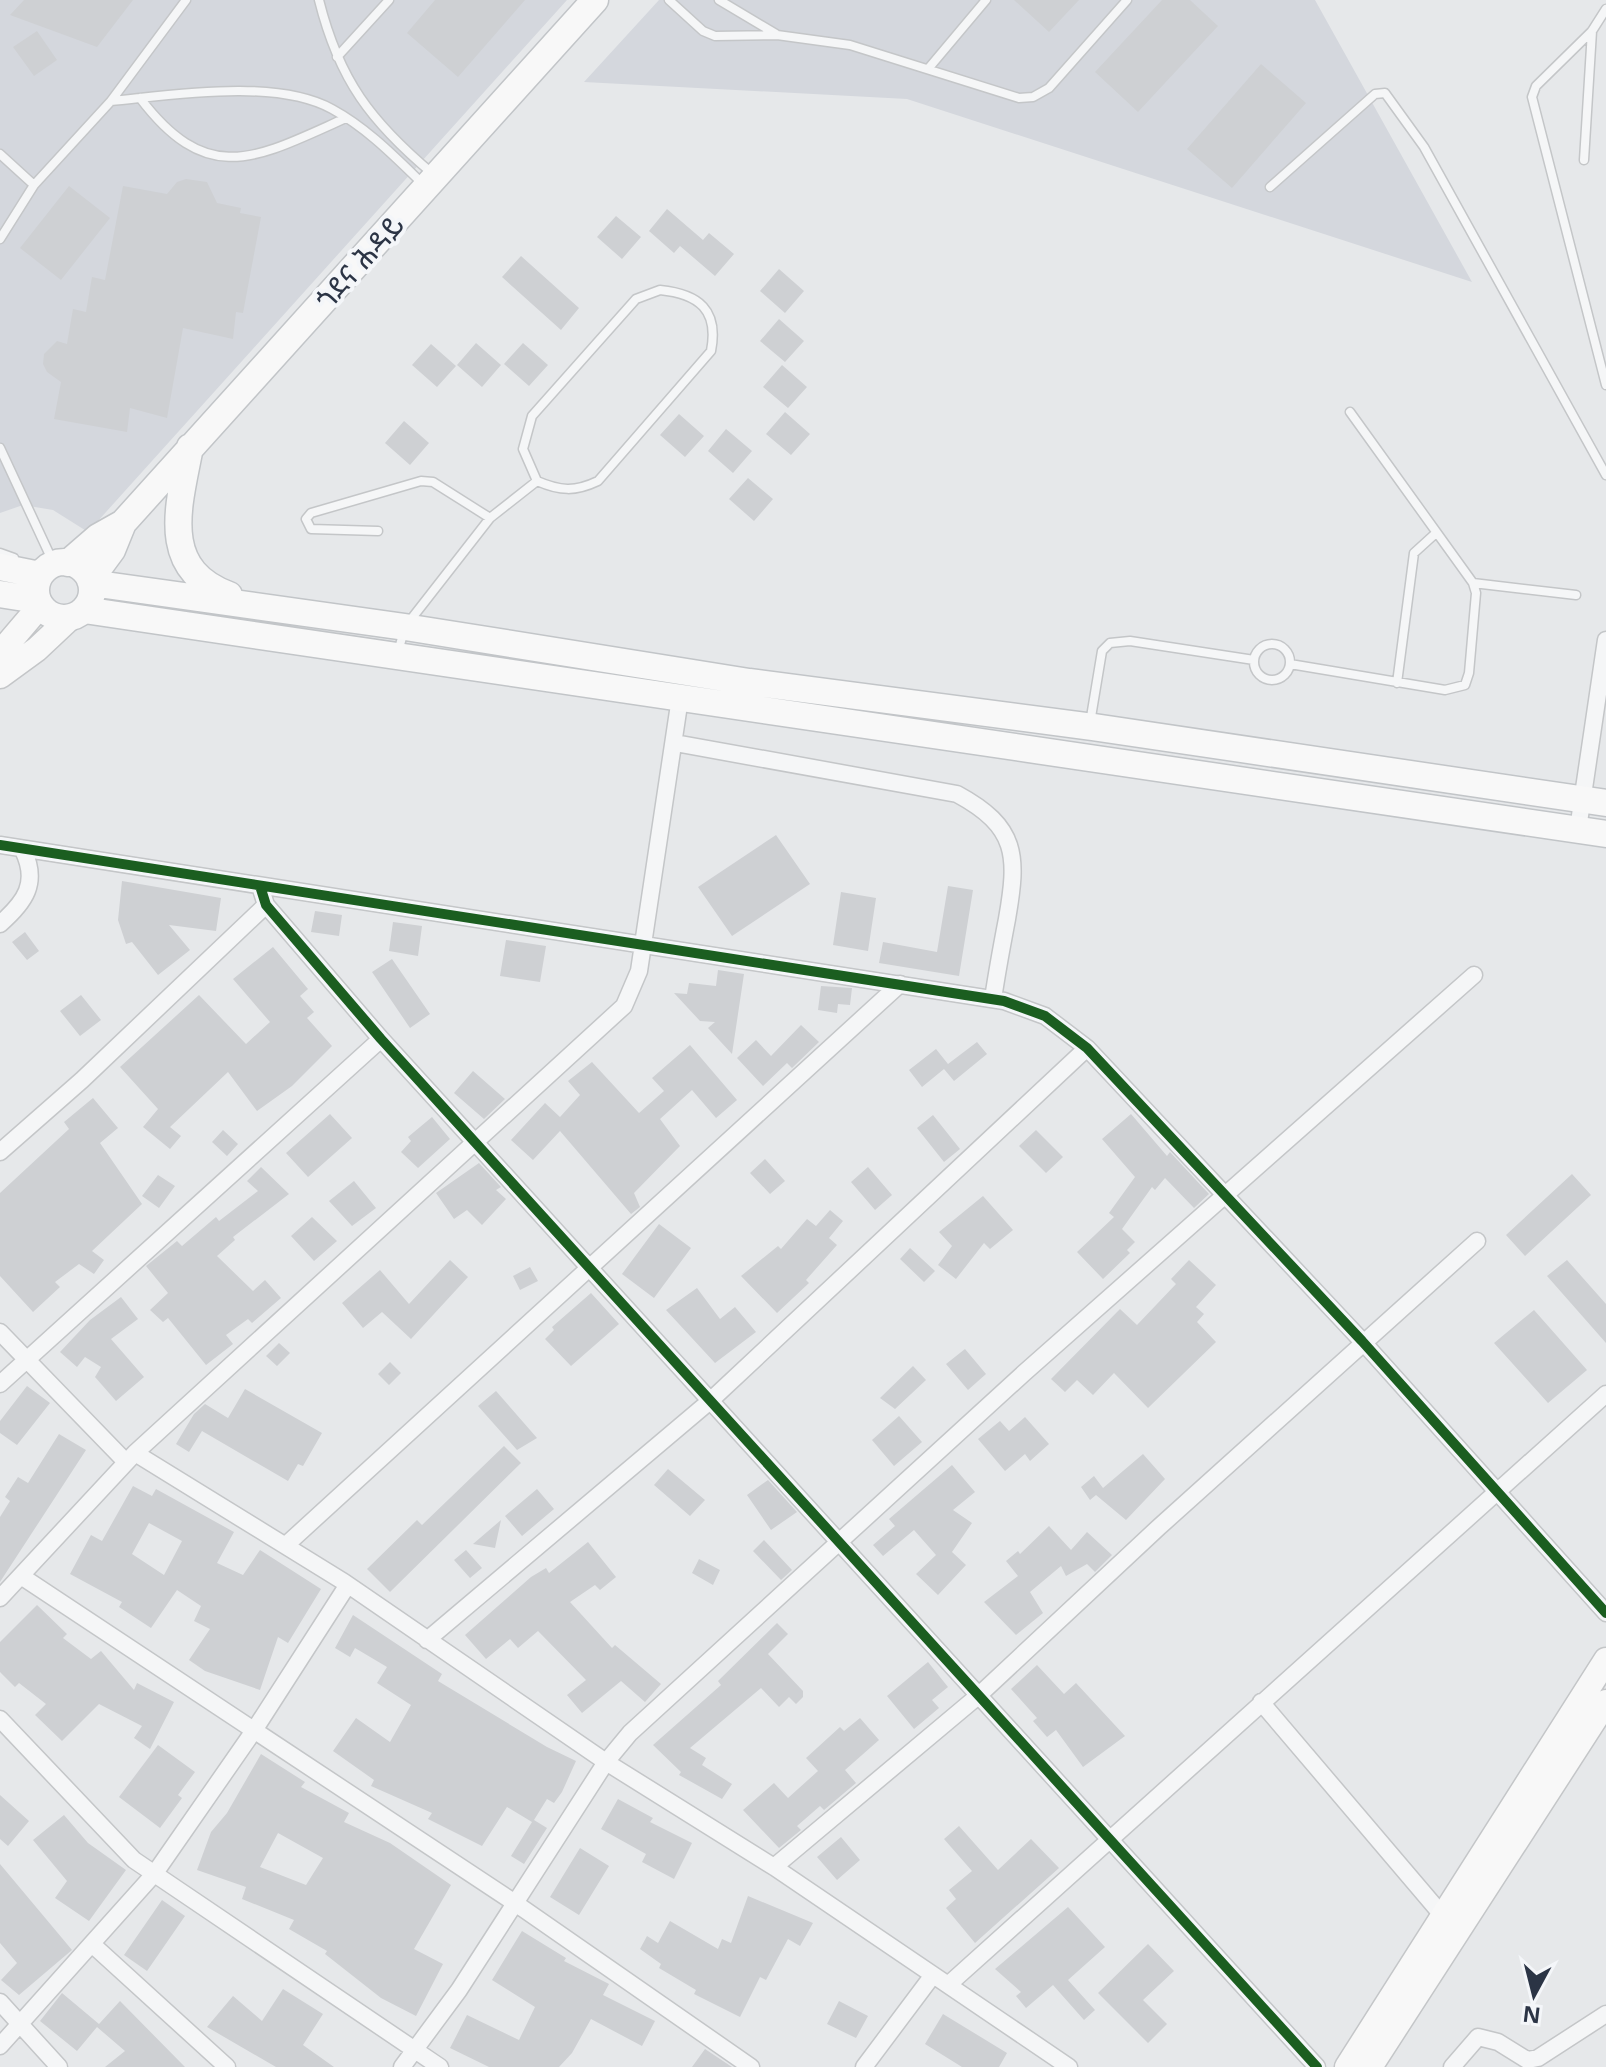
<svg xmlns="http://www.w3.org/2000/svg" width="1606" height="2067" viewBox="0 0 1606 2067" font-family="'Noto Sans','Noto Sans Ethiopic',sans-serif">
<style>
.built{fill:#d4d7dd}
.building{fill:#ced0d3;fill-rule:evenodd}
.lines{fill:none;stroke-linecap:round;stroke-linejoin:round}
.lane-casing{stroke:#c4c6c8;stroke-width:11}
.street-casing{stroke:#c4c6c8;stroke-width:19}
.secondary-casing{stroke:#c4c6c8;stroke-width:27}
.primary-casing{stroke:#c2c5c8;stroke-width:29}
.lane{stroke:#f5f6f7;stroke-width:8}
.street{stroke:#f5f6f7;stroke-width:16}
.secondary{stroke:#f8f8f8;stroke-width:24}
.primary{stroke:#f8f8f8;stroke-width:26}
.cycleway-casing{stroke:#f4f6f9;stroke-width:15}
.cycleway{stroke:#1b5e20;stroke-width:10}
.labels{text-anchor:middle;stroke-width:8;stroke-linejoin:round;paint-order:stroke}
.street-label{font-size:28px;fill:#2b3445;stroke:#f4f6f9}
</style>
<rect width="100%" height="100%" fill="#e6e8ea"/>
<path class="built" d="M0,0H567L88,532L53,510L23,505L0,513Z
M659,0H1315L1472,282L907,99L584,82Z"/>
<path class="building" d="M24,0H133L97,47L10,15Z
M435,0H525L458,77L407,33Z
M1014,0H1079L1049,32Z
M1162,0H1190L1218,26L1138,112L1095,72Z
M37,31L57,60L34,76L13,47Z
M1261,64L1306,103L1232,188L1187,149Z
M186,179L207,182L217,203L241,208L240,213L261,217L243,313L236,312L233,339L183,328L167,418L130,408L127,432L54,419L61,382L47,372L43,364L44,354L57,341L67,344L73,309L86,312L92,277L105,280L123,186L167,194L177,182Z
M69,186L110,218L61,280L20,248Z
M667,209L703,240L709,233L734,254L715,276L680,246L674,253L649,231Z
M616,216L641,237L622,259L597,237Z
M521,256L579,308L561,330L502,277Z
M779,269L804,291L785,313L760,291Z
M779,319L804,341L785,362L760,341Z
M476,343L501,365L482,387L457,365Z
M523,343L548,365L529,386L504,364Z
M431,344L456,366L437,387L412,365Z
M782,365L807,387L788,408L763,387Z
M785,412L810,434L791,455L766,434Z
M679,414L704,436L685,457L660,435Z
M404,421L429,443L410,465L385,443Z
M726,429L752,451L733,473L708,451Z
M748,478L773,499L754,521L729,499Z
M776,835L810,884L732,936L698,887Z
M122,881L221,898L216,931L169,925L190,950L158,975L132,942L126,944L118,920Z
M948,886L973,890L959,976L879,963L883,942L937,952Z
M841,892L876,898L868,951L833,945Z
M315,911L342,915L339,936L311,932Z
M393,922L422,926L418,956L389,951Z
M25,932L39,951L27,960L12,942Z
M506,940L546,946L540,982L500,976Z
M273,947L308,989L300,996L314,1012L307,1018L332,1046L292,1086L257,1111L228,1072L170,1127L181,1136L170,1149L143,1127L158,1109L120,1067L199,995L246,1044L270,1022L233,979Z
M392,959L430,1014L410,1028L372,972Z
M718,970L744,974L732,1054L708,1028L715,1022L700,1021L674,993L687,994L689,983L716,986Z
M821,986L852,988L850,1005L838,1004L837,1013L818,1010Z
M81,995L101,1020L80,1036L60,1011Z
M801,1025L819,1042L792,1068L787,1063L763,1086L737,1058L756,1040L771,1056Z
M977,1042L987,1054L954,1081L944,1069L922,1087L909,1070L936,1049L948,1064Z
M690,1045L737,1100L716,1118L692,1090L660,1119L680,1146L634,1193L640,1207L631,1214L560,1131L533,1160L511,1140L545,1103L560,1117L580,1095L568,1081L592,1062L639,1113L664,1091L652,1078Z
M473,1071L505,1099L484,1119L454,1093Z
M93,1098L118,1128L100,1143L142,1204L92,1251L104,1260L94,1274L79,1264L55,1282L60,1287L33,1312L0,1276V1193L69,1129L64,1122Z
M330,1114L352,1138L308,1177L286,1153Z
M1131,1114L1167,1156L1170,1152L1209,1194L1194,1208L1165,1178L1155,1190L1152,1187L1122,1229L1135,1242L1127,1250L1130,1253L1103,1279L1077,1252L1114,1217L1109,1213L1135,1177L1102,1139Z
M933,1115L960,1149L944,1162L917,1128Z
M432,1117L450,1139L418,1168L401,1152L411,1141L408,1137Z
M223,1130L238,1144L227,1156L212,1142Z
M1036,1130L1063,1157L1046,1173L1019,1146Z
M765,1159L785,1181L770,1194L750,1173Z
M479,1163L501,1187L496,1190L506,1199L482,1225L467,1210L454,1219L436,1193Z
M261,1167L289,1194L233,1237L235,1240L217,1256L253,1291L265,1280L281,1298L252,1323L248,1319L226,1335L233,1344L206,1365L168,1318L163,1322L150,1310L168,1293L146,1266L177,1241L182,1246L216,1217L219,1221L258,1191L247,1181Z
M868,1167L892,1195L875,1210L851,1182Z
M1572,1174L1591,1195L1525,1256L1506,1235Z
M158,1175L175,1186L159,1208L142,1196Z
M354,1181L376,1208L352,1226L329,1201Z
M983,1196L1013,1230L990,1249L984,1243L956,1279L938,1265L952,1246L939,1232Z
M830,1210L843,1221L829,1238L837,1245L806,1280L809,1283L777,1313L741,1276L778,1246L781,1249L807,1219L816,1226Z
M312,1217L337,1241L314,1261L291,1236Z
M659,1224L691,1248L654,1298L622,1274Z
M910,1248L935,1271L924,1282L900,1259Z
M450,1260L468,1277L411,1339L382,1312L363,1328L342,1303L380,1270L409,1304Z
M1189,1260L1216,1285L1196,1307L1204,1314L1197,1322L1216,1342L1148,1408L1114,1373L1093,1395L1077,1380L1065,1392L1051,1379L1120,1309L1137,1325L1176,1284L1171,1279Z
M1567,1260L1606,1304V1343L1547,1276Z
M530,1267L538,1281L520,1290L513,1276Z
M697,1288L720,1319L735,1307L756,1332L715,1363L666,1310Z
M591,1293L619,1324L571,1366L545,1339L554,1330L552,1327Z
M121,1297L138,1319L111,1339L144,1377L116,1401L95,1377L101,1367L85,1357L77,1367L60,1352L90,1320Z
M1534,1310L1587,1370L1548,1403L1494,1343Z
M279,1343L290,1353L277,1366L266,1356Z
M965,1349L986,1374L968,1390L946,1364Z
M390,1362L401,1373L389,1385L378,1374Z
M913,1366L926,1380L895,1409L880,1398Z
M27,1386L50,1403L17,1445L0,1433V1421Z
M245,1389L322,1433L303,1466L298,1464L288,1481L202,1431L189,1452L176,1444L194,1414L205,1404L228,1418Z
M496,1391L537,1438L517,1450L478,1406Z
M899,1416L922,1442L894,1466L872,1440Z
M1025,1417L1049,1444L1030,1461L1025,1454L1005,1471L978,1439L1000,1421L1009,1431Z
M59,1434L86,1450L0,1582V1517L10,1501L5,1497L18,1477L28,1483Z
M504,1446L521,1463L390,1592L367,1569L417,1520L422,1525Z
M1143,1454L1165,1479L1126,1520L1096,1495L1090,1500L1081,1487L1094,1476L1103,1488Z
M952,1465L975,1492L953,1510L972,1523L952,1552L966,1565L938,1595L916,1574L936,1555L914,1530L883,1556L873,1545L895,1526L889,1519Z
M668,1469L705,1500L690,1516L654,1485Z
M768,1480L797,1512L771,1530L747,1495Z
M133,1486L152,1496L156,1489L234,1532L217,1563L243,1575L260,1550L321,1589L288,1643L278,1637L260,1690L205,1671L189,1660L210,1629L194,1621L201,1606L177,1590L151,1628L119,1607L122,1602L70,1574L91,1535L102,1541ZM149,1523L182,1541L164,1575L132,1554Z
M537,1489L554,1509L522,1536L505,1516Z
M501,1520L495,1548L473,1544Z
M1049,1526L1071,1550L1087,1532L1112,1555L1095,1572L1087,1564L1066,1576L1061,1566L1030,1592L1043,1613L1016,1635L984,1602L1018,1576L1006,1561L1018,1551L1020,1554Z
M764,1540L792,1570L781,1580L753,1551Z
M588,1542L616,1577L600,1590L595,1585L570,1602L612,1648L615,1645L661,1684L645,1702L621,1681L582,1713L567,1695L586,1680L538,1631L518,1648L510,1639L486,1659L465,1635L531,1577L546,1568L549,1573Z
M466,1550L482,1568L470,1578L454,1560Z
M699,1559L720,1570L713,1585L692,1573Z
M37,1605L67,1634L63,1638L91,1659L101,1651L134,1690L137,1683L174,1702L150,1749L134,1738L142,1726L99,1704L62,1741L35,1715L46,1704L19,1683L15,1687L0,1672V1642Z
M353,1615L442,1674L438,1681L547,1747L576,1761L562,1792L554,1803L547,1799L534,1820L547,1828L524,1864L511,1856L532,1822L507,1807L482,1846L428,1819L432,1813L371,1786L374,1780L333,1751L356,1718L390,1742L411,1705L377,1683L387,1667L355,1648L350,1657L335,1648Z
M777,1623L788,1634L768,1654L803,1691V1697L796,1704L789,1697L779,1707L761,1688L690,1748L706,1758L702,1765L732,1784L722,1799L679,1775L681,1772L653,1745L721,1685L718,1681Z
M928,1662L948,1687L932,1700L939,1708L914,1729L887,1696Z
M1037,1665L1064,1694L1076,1683L1125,1736L1083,1767L1056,1730L1047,1737L1033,1721L1037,1718L1011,1689Z
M860,1718L879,1740L845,1770L856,1783L824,1810L820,1806L797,1826L801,1830L779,1848L743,1810L774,1783L788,1798L818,1771L806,1758L840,1727L844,1731Z
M158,1745L195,1772L178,1795L182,1798L160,1828L119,1797Z
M261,1754L305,1782L301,1787L349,1813L344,1822L390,1843L451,1885L414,1949L443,1964L416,2016L381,1998L325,1954L327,1951L289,1929L294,1920L242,1899L246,1887L197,1870L211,1832L227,1813ZM278,1833L323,1858L306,1885L260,1867Z
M0,1795L29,1821L8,1846L0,1839Z
M618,1799L653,1818L650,1822L692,1843L674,1879L642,1862L646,1854L601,1829Z
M64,1815L88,1843L126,1870L89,1921L55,1898L67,1881L33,1840Z
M959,1826L998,1870L1031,1839L1059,1868L975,1943L946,1908L956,1899L949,1890L972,1871L944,1839Z
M841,1837L860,1860L837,1880L817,1857Z
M580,1848L609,1866L579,1915L550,1897Z
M0,1864L72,1950L19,1995L1,1980L17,1963L0,1943Z
M748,1896L813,1923L800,1946L788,1939L766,1980L760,1977L740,2017L694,1994L696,1990L659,1968L661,1964L640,1949L647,1936L658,1943L670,1921L718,1949L722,1939L731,1943Z
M162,1900L185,1916L147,1971L124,1955Z
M1068,1907L1105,1947L1068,1980L1095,2010L1084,2020L1053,1985L1026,2008L1016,1996L1021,1992L995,1969Z
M522,1931L566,1958L564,1961L609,1984L603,1995L655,2021L642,2046L591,2019L572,2053L559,2067H489L450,2048L467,2015L519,2040L535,2007L492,1980Z
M1148,1944L1174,1971L1143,2000L1167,2024L1148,2043L1098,1993Z
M283,1989L323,2014L303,2045L334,2067H276L207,2027L233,1996L262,2021Z
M62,1993L99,2024L120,2001L185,2067H105L125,2051L97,2027L77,2051L40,2021Z
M839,2001L868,2016L856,2038L827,2024Z
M943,2014L1007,2053L999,2067H962L925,2044Z
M705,2049L732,2067H692Z"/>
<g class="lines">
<defs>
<path id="lane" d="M319,0C339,80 371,122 433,174
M669,0L703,31L715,36L777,35L850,45L1019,98L1033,97L1049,88L1127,0
M719,0L776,34
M1606,9L1592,31L1536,86L1532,97L1606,385
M337,57L389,0
M928,69L986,0
M140,98C209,189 258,157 346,118
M111,101L186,0
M0,154L34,185
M1584,160L1592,31
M1270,187L1375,94L1385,93L1424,147L1606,475
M0,239L34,185L111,101C173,95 276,78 332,109C367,128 395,157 423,184
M660,290C699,294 719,310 711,351L598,481C575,492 560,491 537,481L523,449L532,416L636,299Z
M0,448L54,564
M378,531L311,529L306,519L311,513L421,481L433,482L490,518
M0,553L14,558
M1473,583L1576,595
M1254 662a18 18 0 1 1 36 0a18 18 0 1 1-36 0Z
M398,652L405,627L490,518L537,481
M1290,664L1445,690L1465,685L1469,673L1476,593L1473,583L1350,412
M1397,683L1414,553L1436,533
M1090,723L1102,651L1110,643L1130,641L1254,660"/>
<path id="street" d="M675,743L957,794C1018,827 1018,856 1007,919C1002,945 997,972 993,999
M1578,829L1606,640
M0,845L1004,1001L1045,1016L1087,1048L1362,1341L1606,1613
M260,886L266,905L381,1039L1317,2067
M0,924C25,902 39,883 23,850
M0,1152L82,1080L266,905
M0,1332L126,1462
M0,1384L381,1039
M135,1453L344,1582L606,1762L774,1867L1069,2067
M286,1545L900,984
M21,1576L515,1903L751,2067
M0,1598L135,1453L624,1006L639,971L680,698
M427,1640L710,1401L1087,1048
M1261,1702L1443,1916
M0,1719L134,1860L440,2067
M774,1867L978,1696L1159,1527L1477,1241
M93,1945L227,2067
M948,1985L1606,1394
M0,2002L59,2067
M0,2046L155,1873L253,1732L347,1586
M402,2067L459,1990L606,1762L630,1733L1024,1373L1474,975
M864,2067L933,1975
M1452,2067L1478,2037L1498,2042L1527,2060L1538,2058L1606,2014"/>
<path id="secondary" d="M0,653L40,606
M0,676L37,649L70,618
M1347,2067L1606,1660
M1370,2067L1606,1702"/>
<path id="primary" d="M190,447C179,505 158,569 229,595
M36 590a28 28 0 1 1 56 0a28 28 0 1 1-56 0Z
M68,563L98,537L123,523
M0,567L40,575
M90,580L112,550L123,523L595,0
M91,583L405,627L749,682L1093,727L1606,803
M0,594L37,600
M84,610L1606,834"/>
</defs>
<use href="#lane" class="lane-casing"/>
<use href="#street" class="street-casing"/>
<use href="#secondary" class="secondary-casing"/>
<use href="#primary" class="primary-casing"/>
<use href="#lane" class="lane"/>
<use href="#street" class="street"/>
<use href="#secondary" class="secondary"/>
<use href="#primary" class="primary"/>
<defs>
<path id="cycleway" d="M0,845L1004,1001L1045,1016L1087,1048L1362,1341L1606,1613
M260,886L266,905L381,1039L1317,2067"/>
</defs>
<use href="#cycleway" class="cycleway-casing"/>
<use href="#cycleway" class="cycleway"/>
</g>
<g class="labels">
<g class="street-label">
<text transform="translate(360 262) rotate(-48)" y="10">ጎደና ሕዳይ</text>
</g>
</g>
<g transform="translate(1534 1995) rotate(187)" stroke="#f4f6f9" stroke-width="6" paint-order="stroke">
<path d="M0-6L14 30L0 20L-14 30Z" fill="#2b3445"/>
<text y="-12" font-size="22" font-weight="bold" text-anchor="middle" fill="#2b3445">N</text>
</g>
</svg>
